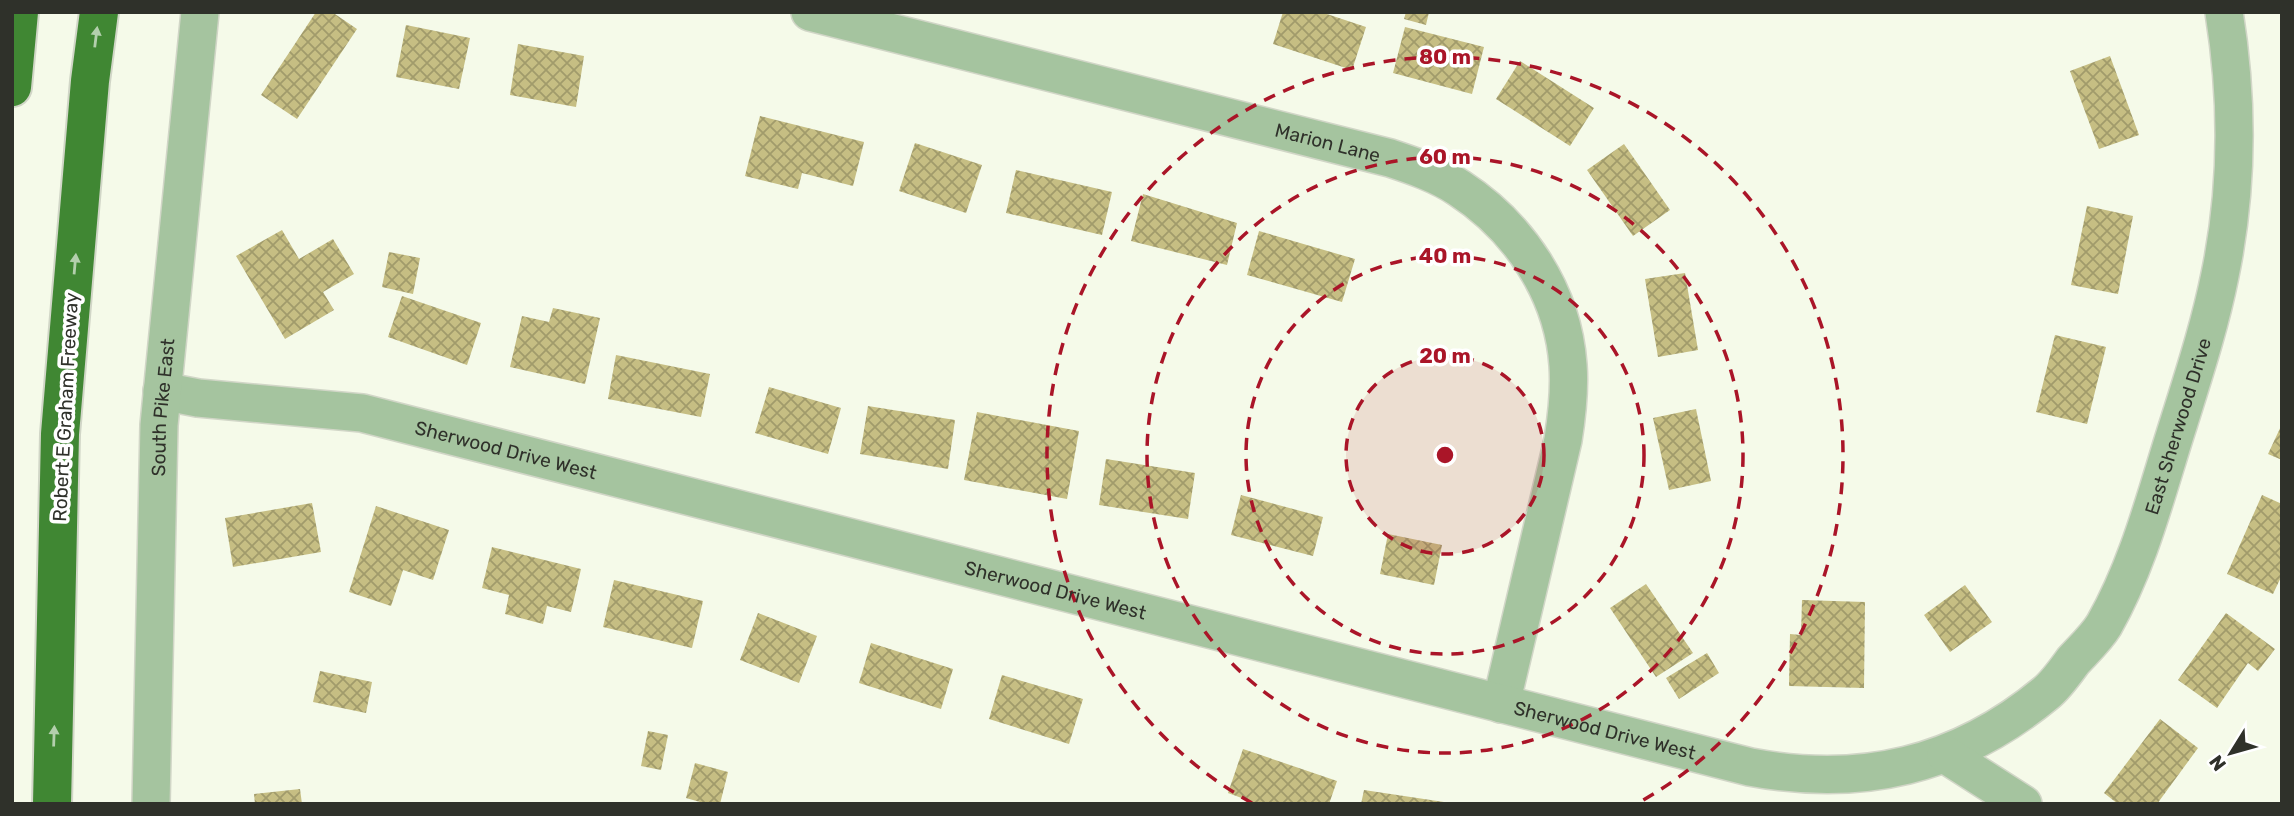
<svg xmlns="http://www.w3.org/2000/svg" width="2294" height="816" viewBox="0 0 2294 816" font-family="Rubik,sans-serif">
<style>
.building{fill:url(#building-cross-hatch)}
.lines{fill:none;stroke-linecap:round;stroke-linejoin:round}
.minor-casing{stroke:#d1d6c7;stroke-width:40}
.highway-casing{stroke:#d1d6c7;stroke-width:42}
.minor{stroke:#a5c49f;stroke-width:37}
.highway{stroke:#408733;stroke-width:38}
.oneway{fill:#b3cfad}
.ring{fill:none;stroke:#aa1528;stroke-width:3.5;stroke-dasharray:12 9}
.labels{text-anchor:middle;stroke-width:7;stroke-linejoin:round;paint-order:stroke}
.street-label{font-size:19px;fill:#2f312a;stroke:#fff}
.centre{fill:#aa1528;stroke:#fff;stroke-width:3.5}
.ring-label{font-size:21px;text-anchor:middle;font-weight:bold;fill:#aa1528;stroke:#fff;stroke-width:7;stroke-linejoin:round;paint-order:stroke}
</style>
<defs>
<pattern id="building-cross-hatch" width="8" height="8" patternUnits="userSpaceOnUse" patternTransform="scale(1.75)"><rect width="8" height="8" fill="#c6be83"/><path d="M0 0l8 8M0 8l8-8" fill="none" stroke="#a19b6b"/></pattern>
</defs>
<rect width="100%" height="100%" fill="#f5fae9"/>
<path class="building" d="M316,12H332L357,29L297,119L261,95Z
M1283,12H1321L1366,27L1352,70L1273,44Z
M1406,12H1429L1426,25L1404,19Z
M406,25L470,38L459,89L396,77Z
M1405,27L1484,47L1472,94L1393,73Z
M518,44L584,56L576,107L510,95Z
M2110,56L2139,135L2099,149L2070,71Z
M1520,61L1594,108L1570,146L1496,99Z
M760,116L864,142L853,186L802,173L798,189L745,176Z
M915,143L982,165L966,213L899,191Z
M1624,144L1670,210L1633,236L1587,170Z
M1016,170L1112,192L1102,235L1006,213Z
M1143,194L1237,223L1227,265L1131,241Z
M2087,206L2133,216L2118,294L2071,285Z
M282,230L299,259L333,239L354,274L323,292L334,310L285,339L236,256Z
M1259,231L1355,259L1342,302L1247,275Z
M389,252L420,258L413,294L382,287Z
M1685,273L1698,350L1658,357L1645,279Z
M402,296L481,323L467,365L388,337Z
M553,308L600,318L585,384L510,367L522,316L549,322Z
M2055,335L2106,347L2087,424L2036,412Z
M616,355L710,374L701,417L608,399Z
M769,387L841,408L828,454L755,433Z
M868,406L955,420L948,469L860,454Z
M1696,409L1711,481L1669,490L1653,418Z
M977,412L1079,431L1067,499L964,480Z
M2282,424V460L2268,454Z
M1106,459L1195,473L1188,519L1099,505Z
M1241,495L1323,517L1313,556L1231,535Z
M2262,495L2282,504V575L2273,594L2227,574Z
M312,503L321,552L233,567L225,518Z
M376,506L449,530L433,580L403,570L391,606L349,592Z
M1388,534L1442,545L1434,585L1380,574Z
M492,547L581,569L571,612L547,606L543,624L505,614L509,595L482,588Z
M614,580L703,601L692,648L603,627Z
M1646,584L1693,653L1656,677L1610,608Z
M1965,585L1992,622L1950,652L1924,615Z
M1802,600L1865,602L1864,688L1789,686L1790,634L1801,635Z
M758,613L817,636L799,683L740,660Z
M2226,613L2275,649L2258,671L2248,663L2217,708L2178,680Z
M871,643L953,669L941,709L859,683Z
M1707,653L1719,673L1679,699L1666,678Z
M320,671L372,682L366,713L313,702Z
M1002,675L1083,699L1069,744L989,719Z
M2160,719L2198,748L2157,804H2118L2104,793Z
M648,731L668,735L661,770L641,766Z
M1243,749L1337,781L1329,804H1258L1228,793Z
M695,763L728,772L720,804H707L686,798Z
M300,789L302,804H255L254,794Z
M1364,790L1444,802V804H1361Z"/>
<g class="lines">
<defs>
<g id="minor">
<path id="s1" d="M810,12L1390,158C1414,166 1438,174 1459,188C1519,227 1563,292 1568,365C1570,391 1567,415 1563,440L1501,704"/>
<path id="s2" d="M162,391L198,398L362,413L1750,767C1861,788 1958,766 2046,693C2056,685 2065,672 2073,661C2083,650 2096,638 2104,625C2140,562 2157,490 2179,422C2194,374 2210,325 2220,275C2238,188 2238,99 2224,12"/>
<path d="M1946,755L2023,804"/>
<path id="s3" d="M151,804L159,425L200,12"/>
</g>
<path id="highway" d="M12,87L19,12
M52,804L60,434L90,81L99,12"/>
</defs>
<use href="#minor" class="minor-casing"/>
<use href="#highway" class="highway-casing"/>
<use href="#minor" class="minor"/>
<use href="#highway" class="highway"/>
</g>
<defs><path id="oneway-solid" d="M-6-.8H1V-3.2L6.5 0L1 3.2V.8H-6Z" transform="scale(1.75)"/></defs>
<g class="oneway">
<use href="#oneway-solid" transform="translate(96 37) rotate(-83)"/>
<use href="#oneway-solid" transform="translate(75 264) rotate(-85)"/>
<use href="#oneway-solid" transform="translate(54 736) rotate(-88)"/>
</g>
<circle cx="1445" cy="455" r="99" fill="#aa1528" fill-opacity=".12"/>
<g class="ring">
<circle cx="1445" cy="455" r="99"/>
<circle cx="1445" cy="455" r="199"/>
<circle cx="1445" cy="455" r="298"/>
<path d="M1252 803A398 398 0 1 1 1638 803"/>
</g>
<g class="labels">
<g class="street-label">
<text dy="7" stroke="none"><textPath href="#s1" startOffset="534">Marion Lane</textPath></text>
<text transform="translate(65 407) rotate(-87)" y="7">Robert E Graham Freeway</text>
<text dy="7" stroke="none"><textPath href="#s3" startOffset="397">South Pike East</textPath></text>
<text dy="7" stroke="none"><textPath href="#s2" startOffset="2252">East Sherwood Drive</textPath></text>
<text dy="7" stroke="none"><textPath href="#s2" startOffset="350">Sherwood Drive West</textPath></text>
<text dy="7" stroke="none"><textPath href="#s2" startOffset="917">Sherwood Drive West</textPath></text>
<text dy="7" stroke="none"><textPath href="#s2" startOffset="1484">Sherwood Drive West</textPath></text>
</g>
</g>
<circle cx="1445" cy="455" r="10" class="centre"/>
<g class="ring-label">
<text x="1445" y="64">80 m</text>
<text x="1445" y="164">60 m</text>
<text x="1445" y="263">40 m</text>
<text x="1445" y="363">20 m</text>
</g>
<rect width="2294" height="816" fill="none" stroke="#2f312a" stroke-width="28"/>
<g transform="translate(2231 753) rotate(233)" stroke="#ffffff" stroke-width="5" paint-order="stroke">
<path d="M0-5L12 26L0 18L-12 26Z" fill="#2f312a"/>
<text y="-10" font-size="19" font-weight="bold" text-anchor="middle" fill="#2f312a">N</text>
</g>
</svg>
